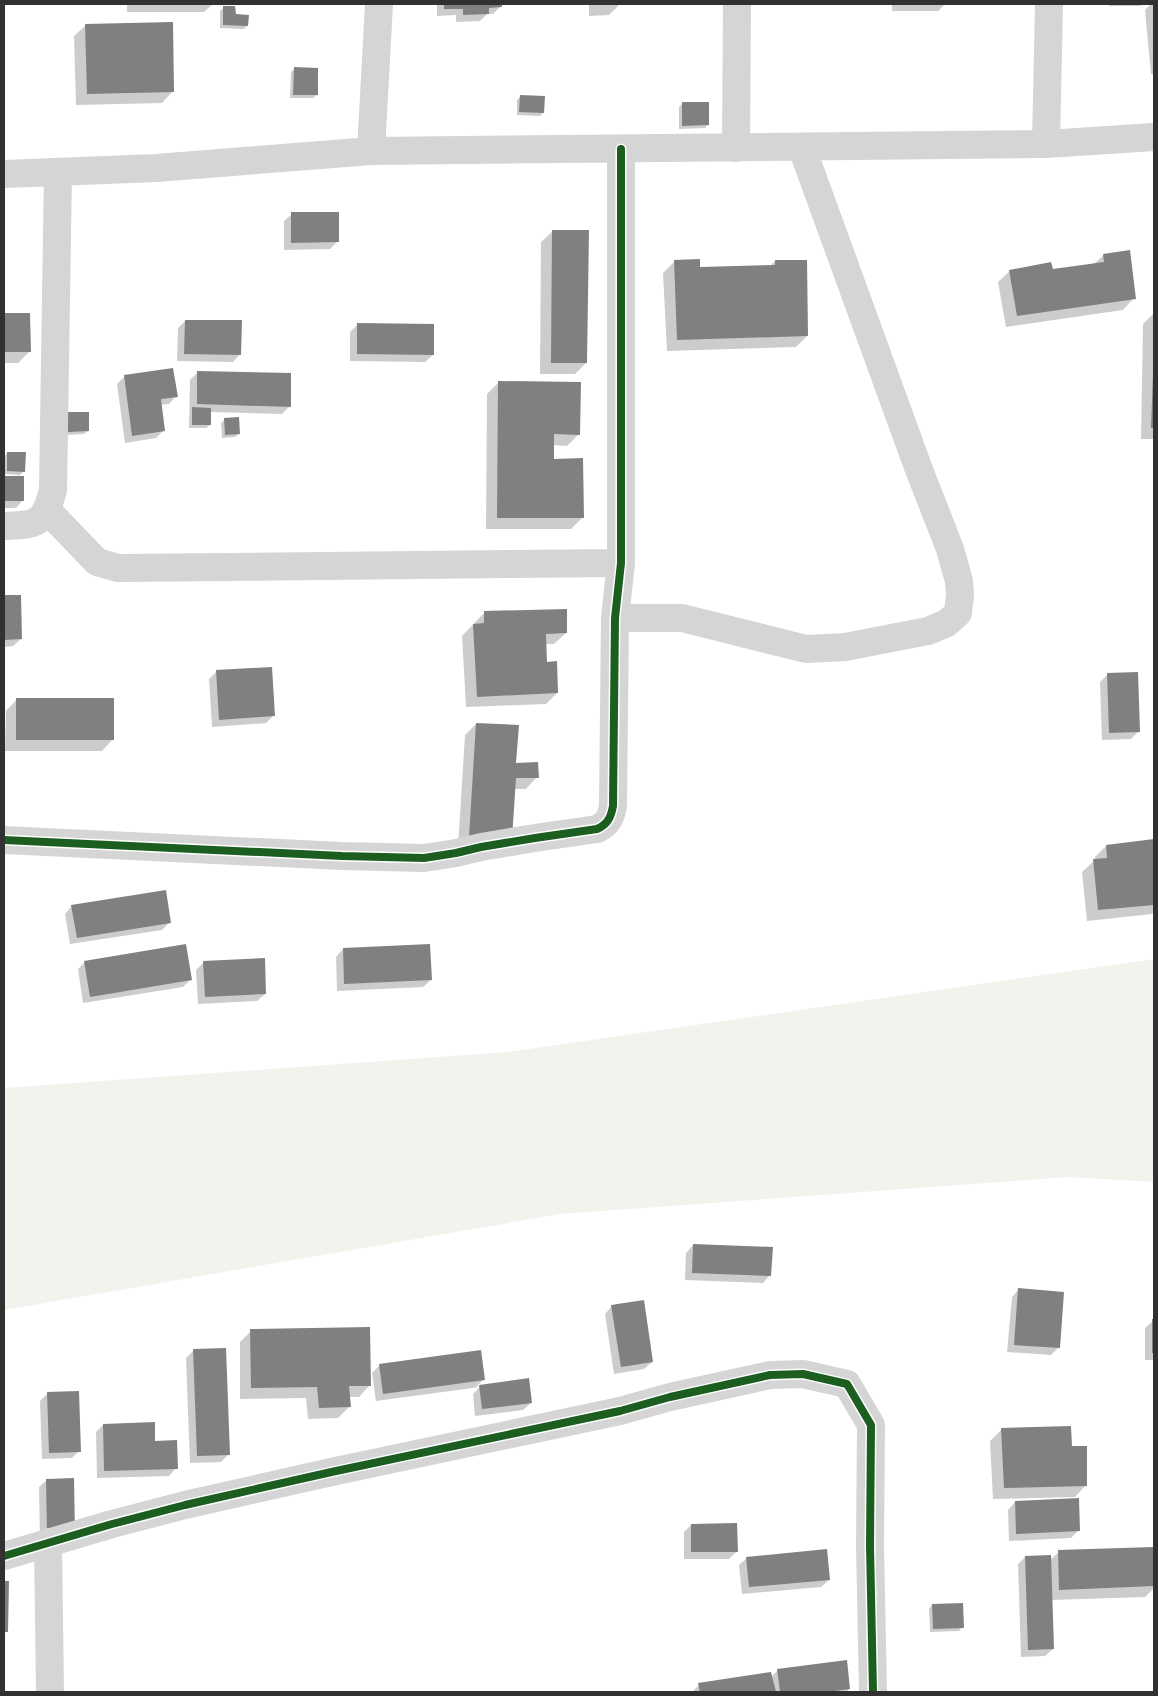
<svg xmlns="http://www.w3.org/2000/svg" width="1158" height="1696" viewBox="0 0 1158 1696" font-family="'IBM Plex Sans',sans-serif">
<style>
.green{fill:#f2f3ed}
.shadow{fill:#0003}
.building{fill:#808080}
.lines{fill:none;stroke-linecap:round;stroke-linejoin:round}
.street{stroke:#d5d5d5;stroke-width:28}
.cycleway-casing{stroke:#fff;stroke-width:11}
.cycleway{stroke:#1b5e20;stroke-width:8}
</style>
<rect width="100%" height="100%" fill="#fff"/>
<path class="green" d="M1154,959V1182L1069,1177L560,1214L4,1310V1088L508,1052Z"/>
<path class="shadow" d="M43,4H118L117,5Z
M127,4H213L204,12H127Z
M437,4H500V7L493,14H487L480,21L456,22V15L437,16Z
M589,4H620L609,15L589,16Z
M892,4H945L938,11H892Z
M1109,4H1143L1140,6H1109Z
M1151,4H1154V74H1151L1145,10Z
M224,7L234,16L247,25L244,29L220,28V11Z
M86,25L173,91L162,103L76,105L74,36Z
M295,68L317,95L313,98H290L291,72Z
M521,96L543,113L540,116L517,115V100Z
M682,104L708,125L705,128L679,129V107Z
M292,214L337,242L330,249L284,250V221Z
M553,231L586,363L575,374H540L541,242Z
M1104,255L1134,298L1123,310L1006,327L998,282L1010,271H1052L1094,264Z
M675,261L699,269L770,266L775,261L807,336L796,347L667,351L663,273Z
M1154,313V439H1141L1143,324Z
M4,314H29V352L18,363H4Z
M185,321L240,354L233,362L177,361L178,328Z
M357,325L433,355L425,362L350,361V332Z
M198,372L289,407L282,414L210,412V425L206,428H189L190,380Z
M125,376L176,396L169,404L160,405L163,431L156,438L125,443L117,384Z
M499,382L579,434L567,446L553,445V460L583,517L571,529H486L487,394Z
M69,413L88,431L84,434L66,435L65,417Z
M225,419L239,434L235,437L222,438L221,423Z
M8,453L24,471L20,475L4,474V456Z
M4,477H23V500L16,508H4Z
M4,596H20L21,639L13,646L4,647Z
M485,612L566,633L554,644H545L546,663L557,693L546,704L466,707L462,636Z
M216,672L274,715L266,723L212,727L209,679Z
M1108,674L1139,731L1131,739L1102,740L1100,682Z
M17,699L113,739L102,751H5L6,711Z
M476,724L515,764L537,777L526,789H514L458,848L465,735Z
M1154,840V912L1152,914L1087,921L1082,872L1095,860V857L1106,846Z
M72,906L170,922L162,930L70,944L65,914Z
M343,949L431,980L423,987L337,991L336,957Z
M85,962L190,980L183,987L83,1003L78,969Z
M204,962L265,994L257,1001L198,1004L196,970Z
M693,1245L770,1275L763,1283L685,1280L686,1253Z
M1019,1289L1058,1348L1051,1355L1007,1352L1012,1297Z
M612,1306L652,1362L644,1369L614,1374L605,1314Z
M1153,1321H1154V1360H1145V1328Z
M251,1331L370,1385L359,1397H349L350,1406L338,1418L308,1419L306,1398L240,1399V1342Z
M194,1350L229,1454L221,1462L190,1463L186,1358Z
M380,1365L483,1380L476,1387L528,1380L531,1403L523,1410L475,1416L473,1394L480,1387L376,1401L372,1373Z
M48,1393L79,1451L72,1458L42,1459L40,1401Z
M103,1425L154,1442L176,1468L169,1476L97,1478L96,1432Z
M1002,1429L1071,1448L1086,1485L1075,1497L993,1499L990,1441Z
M47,1480L73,1534L40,1542L39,1487Z
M1015,1502L1079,1530L1071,1538L1009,1541L1008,1510Z
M691,1525L736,1552L729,1559H684V1532Z
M1154,1548V1588L1145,1597L1051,1600L1053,1649L1045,1656L1021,1657L1018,1564L1025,1557L1050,1560L1059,1552Z
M747,1558L829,1580L821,1587L742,1594L739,1565Z
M4,1582H7L6,1632L4,1634Z
M932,1605L962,1627L959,1631L930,1632L929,1609Z
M778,1670L849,1689L846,1692H692L699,1685L771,1677Z"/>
<path class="building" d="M444,4H502V7L489,8V14L463,15V9H444Z
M223,6H235L236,14L249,15L248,26L223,25Z
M173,22L174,92L87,94L85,24Z
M294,67L318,68V95H293Z
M520,95L545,96L544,113L519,112Z
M682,102H709V125L682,126Z
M291,212H339V242L291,243Z
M552,230H589L587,363H551Z
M1130,250L1136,299L1017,316L1009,270L1051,262L1053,269L1104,262L1103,254Z
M700,259V267L775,265V260H807L808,336L677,340L674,260Z
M4,313H30L31,352H4Z
M185,320H242L241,355L184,354Z
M357,323L434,324V355L357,354Z
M173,368L178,397L161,399L165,431L132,436L124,375Z
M197,371L291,373V407L197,404Z
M1153,373H1154V428H1151Z
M498,381L581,382L580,435L554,434V459L583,458L584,518H497Z
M192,407L211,408V425H192Z
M68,412H89V431L68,432Z
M239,417L240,434L225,435L224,418Z
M7,452H26L25,472L7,471Z
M4,476H24V501H4Z
M4,595H21L22,639L4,640Z
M567,609V633L546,634L547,662L557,661L558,693L477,697L473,624L484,623V611Z
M272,667L275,716L219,720L216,670Z
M1138,672L1140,732L1109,733L1107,673Z
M16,698H114V740H16Z
M476,723L519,725L516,763L538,762L539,778H516L512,839L469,837Z
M1154,839V905L1098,910L1093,859L1107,858L1106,845Z
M166,890L171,923L77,938L71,905Z
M186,944L192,980L90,997L84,961Z
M430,944L432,980L344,984L343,948Z
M265,958L266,994L205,997L203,961Z
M693,1244L773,1247L771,1276L692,1273Z
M1018,1288L1064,1292L1060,1348L1014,1345Z
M644,1300L653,1362L621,1367L611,1305Z
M1152,1319H1154V1353H1152Z
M370,1327L371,1386H349L351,1407L319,1408L317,1387L251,1388L250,1329Z
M226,1348L230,1455L197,1456L193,1349Z
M481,1350L485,1380L383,1394L379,1364Z
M529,1378L532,1403L482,1409L479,1385Z
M79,1391L81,1452L49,1453L47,1392Z
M155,1422V1441L177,1440L178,1469L104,1471L103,1424Z
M1071,1426L1072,1446H1087V1486L1004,1488L1001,1428Z
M74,1478L75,1534L47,1535L46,1479Z
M1079,1498L1080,1531L1016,1534L1015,1501Z
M737,1523L738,1552H691V1524Z
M1154,1547V1586L1059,1590L1058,1550Z
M827,1549L830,1580L749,1587L746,1557Z
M1051,1555L1054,1649L1028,1650L1025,1556Z
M4,1581H9L8,1632H4Z
M963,1603L964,1628L933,1629L932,1604Z
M847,1660L850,1689L827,1692H780L777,1669Z
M771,1672L776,1692H700L698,1683Z"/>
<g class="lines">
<path class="street" d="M1046,144L1049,4
M736,148L737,4
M371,151L379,4
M4,174L156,168L371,151L1046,144L1154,137
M47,510L97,562L118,568L621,563
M4,526C38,525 44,524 53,490L58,172
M615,618H682L806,649L845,647L928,631L947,623L958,613L960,595L959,581L950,549L918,467L802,148
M4,840L342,856L424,858L456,853L481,847L535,838L597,829C608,824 611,817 613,806L615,618L621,563V149
M48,1542L50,1692
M4,1556L112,1524L185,1505L336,1471L620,1411L670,1397L770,1375L803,1374L847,1384L871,1425L870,1546L873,1692"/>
<defs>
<path id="cycleway" d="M4,840L342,856L424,858L456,853L481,847L535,838L597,829C608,824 611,817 613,806L615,618L621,563V149
M4,1556L112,1524L185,1505L336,1471L620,1411L670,1397L770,1375L803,1374L847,1384L871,1425L870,1546L873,1692"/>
</defs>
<use href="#cycleway" class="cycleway-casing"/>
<use href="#cycleway" class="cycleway"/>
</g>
<rect width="1158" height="1696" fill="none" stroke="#313131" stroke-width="10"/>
</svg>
